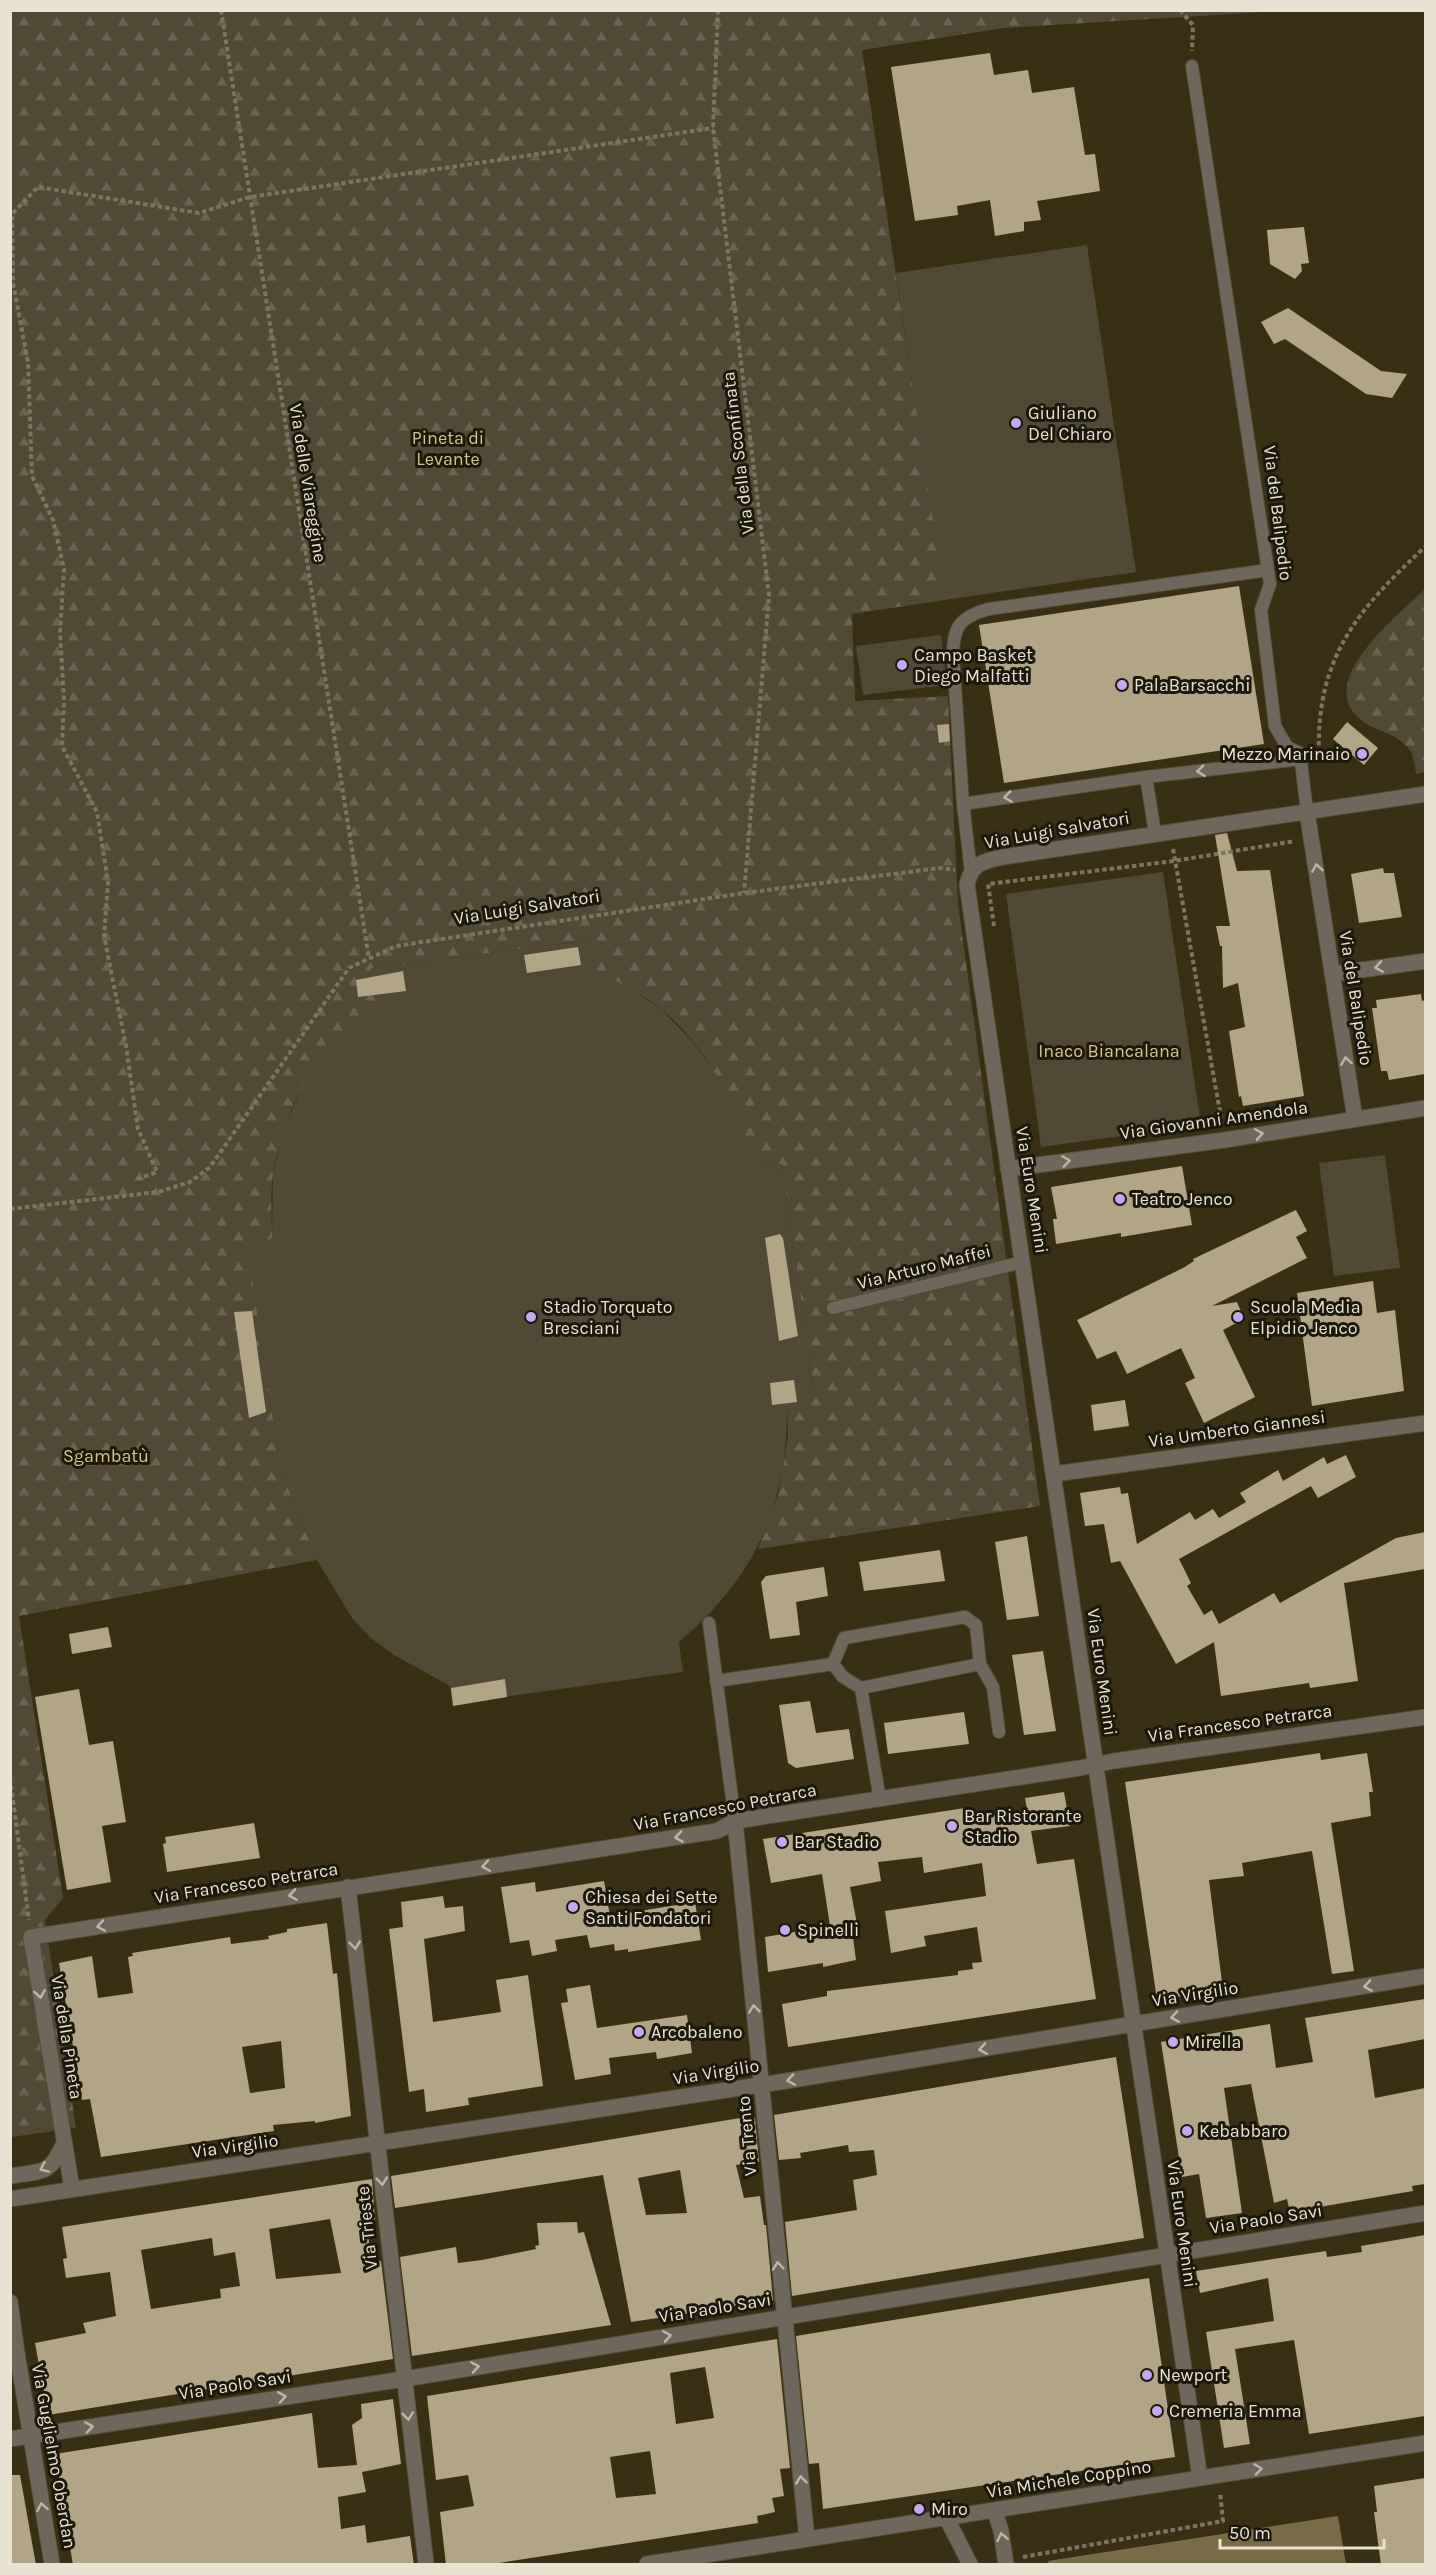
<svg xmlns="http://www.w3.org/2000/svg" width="1436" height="2575" viewBox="0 0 1436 2575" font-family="Karla,sans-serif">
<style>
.green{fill:#514934}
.forest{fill:url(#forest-firs)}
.water{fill:#786b46}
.building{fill:#b1a586;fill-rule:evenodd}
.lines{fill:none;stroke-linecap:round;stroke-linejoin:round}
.service-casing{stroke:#554c31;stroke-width:14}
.minor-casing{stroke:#554c31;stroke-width:17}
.tertiary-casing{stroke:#554c31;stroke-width:17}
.path{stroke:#7c745c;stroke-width:4;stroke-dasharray:4.5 3;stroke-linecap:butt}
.service{stroke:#6d685b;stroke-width:12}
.minor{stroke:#6d685b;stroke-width:15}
.tertiary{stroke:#6d685b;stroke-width:15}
.oneway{stroke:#bdb7a8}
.poi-dot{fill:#c3a7f2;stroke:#1c180c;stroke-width:2}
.labels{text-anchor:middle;stroke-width:6;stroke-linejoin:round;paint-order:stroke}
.poi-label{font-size:18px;fill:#e8e2d1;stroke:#1c180c;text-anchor:start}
.park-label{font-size:18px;fill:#dac384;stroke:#1c180c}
.street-label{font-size:18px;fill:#e8e2d1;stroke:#1c180c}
</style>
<defs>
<pattern id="forest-firs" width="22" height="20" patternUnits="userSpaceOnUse" patternTransform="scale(1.5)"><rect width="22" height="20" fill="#514934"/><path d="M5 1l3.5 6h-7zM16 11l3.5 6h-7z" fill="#6a6350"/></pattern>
</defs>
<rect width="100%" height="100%" fill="#392f13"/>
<path class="green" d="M1087,245L1136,572L944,600L896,273Z
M941,635L947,685L863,695L856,646Z
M1163,872L1201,1125L1041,1147L1006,894Z
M591,940L635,991L661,1009L693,1042L722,1081L742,1123L757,1167L782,1164L814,1393L787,1398C789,1501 759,1574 679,1642L683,1672L453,1704L450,1686L394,1655L372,1639L352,1618L317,1560L280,1468L246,1241L272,1238L273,1173L285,1127L305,1079L326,1048L348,1025L371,968Z
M1385,1155L1400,1268L1334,1276L1319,1163Z"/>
<path class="forest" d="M10,11H1279L1004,28L862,50L945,600L852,614L855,701L948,696L958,904L1040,1506L758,1549L778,1495L788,1437L787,1397L814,1393L782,1164L757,1167C737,1108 710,1049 660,1008C640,992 618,982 596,971L591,940L371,968L376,1002C326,1043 300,1076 282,1139C279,1150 274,1163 273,1174C270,1195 272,1218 272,1239L247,1242L280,1468L317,1560L19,1616L63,1898L45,1920L76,2128L11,2137Z
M1425,589V772L1416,774C1415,767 1414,757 1411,752C1400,733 1376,732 1361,720C1312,682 1400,614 1425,589Z"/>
<path class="water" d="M1338,2516L1346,2564H1049L1048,2561Z"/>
<path class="building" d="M990,53L994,75L1028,70L1032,93L1074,87L1085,155L1095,154L1100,191L1037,201L1041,220L1024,222V231L995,236L990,200L957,206L958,215L915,221L891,67Z
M1304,227L1309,263L1301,264L1302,271L1295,279L1270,264L1267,230Z
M1288,308L1381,371L1407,374L1392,398L1366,394L1285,339L1274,344L1261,322Z
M1239,586L1264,744L1004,783L979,625Z
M1347,722L1378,748L1364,765L1333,739Z
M949,724L950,741L939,743L937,725Z
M1227,833L1237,871L1270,870L1304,1096L1243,1106L1241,1096L1239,1097L1229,1031L1245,1027L1238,983L1223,988L1222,946H1220L1216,926H1230L1215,835Z
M1383,868L1384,873H1394L1402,917L1359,923L1351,874Z
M578,947L581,965L527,973L524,955Z
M403,971L406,991L358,997L356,980Z
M1421,994L1422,1001L1425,1000V1074L1389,1080L1387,1071H1381L1372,1008H1377L1376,1000Z
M1182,1166L1192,1225L1121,1237V1233L1056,1244L1053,1219H1057L1051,1187Z
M1296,1210L1307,1231L1296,1237L1307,1258L1212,1306L1237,1302L1244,1319L1223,1330L1255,1397L1204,1423L1185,1383L1195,1378L1181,1348L1127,1374L1116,1351L1097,1359L1077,1320L1183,1268L1194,1261L1193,1259Z
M780,1234L783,1238L798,1336L779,1341L765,1238Z
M1373,1281L1377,1313L1395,1310L1404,1391L1312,1406L1297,1293Z
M252,1311L266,1412L249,1418L234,1312Z
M794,1380L797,1402L772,1405L770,1383Z
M1125,1400L1129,1426L1094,1431L1091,1405Z
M1346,1455L1356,1477L1318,1498L1311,1486L1179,1559L1191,1583L1187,1586L1204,1615L1212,1610L1219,1624L1274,1593L1280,1603L1396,1538L1425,1532V1569L1344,1583L1358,1681L1310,1688L1309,1683L1221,1696L1214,1642L1176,1664L1120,1561L1111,1563L1104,1524L1085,1526L1080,1493L1120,1487L1121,1494L1128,1493L1137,1544L1190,1512L1195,1520L1213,1509L1219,1518L1246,1502L1240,1493L1278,1470L1283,1481L1324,1457L1327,1464Z
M1027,1536L1039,1616L1007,1620L995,1542Z
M940,1550L945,1581L864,1591L859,1562Z
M824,1567L828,1596L796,1602L800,1635L770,1639L761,1582L766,1576Z
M108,1627L112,1647L72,1654L69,1634Z
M1043,1651L1056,1731L1024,1735L1012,1655Z
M505,1679L507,1697L453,1706L451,1688Z
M79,1689L89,1745L113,1741L126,1822L102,1826L111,1882L67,1890L35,1697Z
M810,1701L816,1733L849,1729L854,1759L796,1768L788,1763L779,1705Z
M964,1712L969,1744L888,1754L884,1723Z
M1320,1753L1321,1760L1367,1753L1373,1792H1369L1371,1816L1331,1823L1354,1971L1332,1974L1312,1851L1242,1863L1244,1876L1209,1880L1223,1990L1157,2000L1125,1782Z
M1064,1792L1070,1826L1031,1831L1037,1864L1074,1859L1096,1999L788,2047L782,2004L827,1996V1991L958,1975V1971L973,1969L972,1963L982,1962L977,1927L924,1936L926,1946L891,1953L885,1911L986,1896L982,1863L924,1873L922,1857L878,1862L881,1881L850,1887L858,1929L852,1930L856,1960L823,1967V1963L768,1972L765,1937L830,1926L822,1874L771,1883L763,1839L965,1808L967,1820L1027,1809L1025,1798Z
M254,1823L260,1858L167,1872L163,1844L166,1843L165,1837Z
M604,1881L610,1916L695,1902L701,1940L628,1952V1949L615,1951L614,1944L590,1948L587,1935L555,1940L557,1951L532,1956L529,1940L510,1943L501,1887L535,1882L536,1892Z
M443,1896L445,1908L463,1906L465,1931L424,1939L433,2022L501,2012L496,1980L528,1975L543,2086L468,2098L469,2105L426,2112L424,2089L409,2092L389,1929L403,1927L401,1902Z
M327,1923L333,1974L337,1973L351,2116L315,2123V2121L273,2125L274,2131L101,2157L90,2099L82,2100L59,1963L92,1956L98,1998L133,1993L128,1957L133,1956L132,1953L230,1937L231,1944L269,1939L268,1936L287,1932V1929ZM281,2041L285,2088L250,2093L242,2047Z
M590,1985L597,2028L687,2015L692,2053L657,2059L656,2052L609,2058L611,2074L575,2080L561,2003L568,2002L566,1989Z
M1425,1999V2039L1368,2050L1375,2098L1425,2088V2184L1412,2186L1413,2191L1290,2212L1287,2199L1274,2203L1251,2084L1224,2088L1242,2213L1206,2218L1199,2174L1182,2177L1161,2042L1270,2024L1276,2068L1313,2062L1305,2018Z
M1116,2057L1144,2238L792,2296L785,2222L857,2210L853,2180L877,2175L874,2150L849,2152L848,2145L800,2153L801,2158L779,2160L774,2115Z
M752,2116V2119L755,2118L759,2162L736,2165L744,2198L760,2196L764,2225H766L773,2300L771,2301L631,2322L603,2175L395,2208L391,2176ZM680,2170L687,2213L646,2215L638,2178Z
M372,2179L375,2221L367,2222L371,2263L381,2261L393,2359L48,2415L35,2343L86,2333L83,2323L116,2316L110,2272L66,2278L63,2259L67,2258L62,2227ZM330,2219L341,2273L276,2279L269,2229ZM212,2238L214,2256L235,2252L240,2286L220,2289L221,2298L151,2309L141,2250Z
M577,2222L578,2233L584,2232L611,2325L412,2356L400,2257L456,2247L458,2263L482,2260L536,2249L535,2246L539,2245L537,2223Z
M1425,2235V2416L1309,2434L1294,2340L1235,2349L1250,2444L1224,2448L1206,2332L1274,2321L1268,2278L1200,2293L1196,2271L1326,2251L1327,2257L1362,2252L1361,2246Z
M1149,2278L1175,2457L823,2509L819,2463L809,2464L796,2336Z
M777,2339L790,2468L780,2469L784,2496L772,2498L775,2512L757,2516L758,2523L486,2565H446L440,2512L474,2506L468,2475L436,2480L427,2396ZM705,2367L714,2418L676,2424L670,2373ZM650,2451L656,2494L616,2498L610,2457Z
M393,2399L401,2464L362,2472L366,2492L338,2497L341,2529L365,2525L367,2543L410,2536L414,2565H73L55,2454L312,2413L318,2468L357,2465L352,2425L362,2418L361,2404Z
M10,2475H20L36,2565H10Z
M1425,2478V2565H1381L1374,2512H1377L1374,2486Z"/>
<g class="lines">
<defs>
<path id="service" d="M1192,66L1270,584L1261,610L1275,726L1287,747L1300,753L1307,812
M1146,777L1155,833
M963,804L1146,777L1301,759
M971,872L963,804L953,656C953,626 960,617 989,609L1268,570
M833,1308L1023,1262
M709,1623L735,1821
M980,1664L993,1687L999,1732
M716,1681L833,1664
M861,1688L843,1677L833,1664L844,1638L965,1617L976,1625L980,1664L861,1688L880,1800"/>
<path id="minor" d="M1307,812L1355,1119
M1332,974L1426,961
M1008,1169L1225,1140L1426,1108
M1054,1474L1426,1423
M735,1821L807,2539
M348,1887L426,2564
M10,2176C43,2171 50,2175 64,2143
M72,2189L31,1937L717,1831L735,1821L1080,1768L1114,1761L1426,1717
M10,2199L780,2082L1426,1976
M10,2302L17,2353
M10,2439L404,2379L1426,2213
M1200,2478L967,885C971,863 984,861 1003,857L1426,794
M995,2511L1001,2531L1006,2564
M947,2519L970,2564
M647,2564L1426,2443"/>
<path id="tertiary" d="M10,2341L17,2353L52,2564"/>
</defs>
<use href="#service" class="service-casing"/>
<use href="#minor" class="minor-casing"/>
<use href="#tertiary" class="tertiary-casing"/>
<path class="path" d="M221,10L369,959
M718,10L713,128L769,596L744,893
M1180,10L1193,25L1192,51
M1319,753C1316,657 1359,608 1426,546
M1173,849L1222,1123
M994,926L988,884L1174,861L1295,841
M137,1179L157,1172L138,1129L126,1046L104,936L108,882L97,812L62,746L64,700L60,632L64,569L53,520L32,476L28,362L13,283L12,214L38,187L199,213L250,197L713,128
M10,1209L158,1192L190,1182L210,1167L349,968L396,946L744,893L940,868L955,870
M10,1778L29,1920
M10,2038V2051
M1023,2557L1223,2521L1220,2492"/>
<use href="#service" class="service"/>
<use href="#minor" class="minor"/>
<use href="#tertiary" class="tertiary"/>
</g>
<defs><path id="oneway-chevron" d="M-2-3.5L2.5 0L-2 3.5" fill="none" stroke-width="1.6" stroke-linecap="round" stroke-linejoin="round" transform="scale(1.5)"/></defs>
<g class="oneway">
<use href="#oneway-chevron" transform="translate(1201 771) rotate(173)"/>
<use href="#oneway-chevron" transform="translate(1008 797) rotate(172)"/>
<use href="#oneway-chevron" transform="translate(1317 868) rotate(-99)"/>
<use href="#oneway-chevron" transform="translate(1379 967) rotate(171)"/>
<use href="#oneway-chevron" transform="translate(1346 1061) rotate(-99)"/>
<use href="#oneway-chevron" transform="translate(1259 1134) rotate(-9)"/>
<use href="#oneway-chevron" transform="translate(1066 1161) rotate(-8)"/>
<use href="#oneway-chevron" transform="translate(679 1837) rotate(171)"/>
<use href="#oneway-chevron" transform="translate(486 1866) rotate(171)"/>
<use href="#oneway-chevron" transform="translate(293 1895) rotate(171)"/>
<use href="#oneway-chevron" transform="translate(101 1926) rotate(171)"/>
<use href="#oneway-chevron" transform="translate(355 1945) rotate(84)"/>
<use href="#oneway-chevron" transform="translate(1368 1986) rotate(171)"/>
<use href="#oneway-chevron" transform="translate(40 1994) rotate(81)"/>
<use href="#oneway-chevron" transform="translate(754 2009) rotate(-96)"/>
<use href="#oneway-chevron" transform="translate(1175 2017) rotate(171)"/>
<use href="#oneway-chevron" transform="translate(983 2049) rotate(171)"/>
<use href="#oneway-chevron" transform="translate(791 2080) rotate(171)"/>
<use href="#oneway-chevron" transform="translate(44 2168) rotate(156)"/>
<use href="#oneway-chevron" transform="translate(382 2181) rotate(84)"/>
<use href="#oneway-chevron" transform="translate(778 2266) rotate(-95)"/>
<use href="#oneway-chevron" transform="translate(667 2336) rotate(-9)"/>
<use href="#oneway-chevron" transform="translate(475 2367) rotate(-9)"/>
<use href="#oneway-chevron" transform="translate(282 2397) rotate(-9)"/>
<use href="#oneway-chevron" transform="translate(408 2416) rotate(83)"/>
<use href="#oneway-chevron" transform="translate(89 2427) rotate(-9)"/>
<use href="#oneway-chevron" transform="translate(1258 2469) rotate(-8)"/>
<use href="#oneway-chevron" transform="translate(801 2480) rotate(-96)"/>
<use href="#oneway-chevron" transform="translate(42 2507) rotate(-100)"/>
<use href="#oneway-chevron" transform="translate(1002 2537) rotate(-102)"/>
</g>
<g class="poi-dot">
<circle cx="1016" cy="423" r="6"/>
<circle cx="902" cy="665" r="6"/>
<circle cx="1122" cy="685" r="6"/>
<circle cx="1362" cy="754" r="6"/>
<circle cx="1120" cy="1199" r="6"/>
<circle cx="531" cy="1317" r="6"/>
<circle cx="1238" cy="1317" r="6"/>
<circle cx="952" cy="1826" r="6"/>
<circle cx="782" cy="1842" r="6"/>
<circle cx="573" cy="1907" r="6"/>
<circle cx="785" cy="1930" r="6"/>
<circle cx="639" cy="2032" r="6"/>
<circle cx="1173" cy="2042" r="6"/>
<circle cx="1187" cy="2131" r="6"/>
<circle cx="1147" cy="2375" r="6"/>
<circle cx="1157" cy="2411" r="6"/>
<circle cx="919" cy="2509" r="6"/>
</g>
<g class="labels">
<g class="poi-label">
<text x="1028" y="419">Giuliano<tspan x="1028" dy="21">Del Chiaro</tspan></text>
<text x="914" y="661">Campo Basket<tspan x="914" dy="21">Diego Malfatti</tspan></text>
<text x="1134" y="691">PalaBarsacchi</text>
<text x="1350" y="760" text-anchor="end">Mezzo Marinaio</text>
<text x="1132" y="1205">Teatro Jenco</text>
<text x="543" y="1313">Stadio Torquato<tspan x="543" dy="21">Bresciani</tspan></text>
<text x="1250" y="1313">Scuola Media<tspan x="1250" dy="21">Elpidio Jenco</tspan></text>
<text x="964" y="1822">Bar Ristorante<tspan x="964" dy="21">Stadio</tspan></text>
<text x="794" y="1848">Bar Stadio</text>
<text x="585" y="1903">Chiesa dei Sette<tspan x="585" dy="21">Santi Fondatori</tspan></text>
<text x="797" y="1936">Spinelli</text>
<text x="651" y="2038">Arcobaleno</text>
<text x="1185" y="2048">Mirella</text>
<text x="1199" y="2137">Kebabbaro</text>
<text x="1159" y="2381">Newport</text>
<text x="1169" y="2417">Cremeria Emma</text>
<text x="931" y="2515">Miro</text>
</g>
<g class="park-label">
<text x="448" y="444">Pineta di<tspan x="448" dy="21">Levante</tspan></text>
<text x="1109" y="1057">Inaco Biancalana</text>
<text x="106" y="1462">Sgambatù</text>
</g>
<g class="street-label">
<text transform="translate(738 453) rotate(-97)" y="6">Via della Sconfinata</text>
<text transform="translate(308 483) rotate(81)" y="6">Via delle Viareggine</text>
<text transform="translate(1278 513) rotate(83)" y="6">Via del Balipedio</text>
<text transform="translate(1057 830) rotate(-10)" y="6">Via Luigi Salvatori</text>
<text transform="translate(527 907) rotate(-9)" y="6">Via Luigi Salvatori</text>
<text transform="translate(1356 998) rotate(81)" y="6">Via del Balipedio</text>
<text transform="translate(1214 1120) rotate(-8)" y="6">Via Giovanni Amendola</text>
<text transform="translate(1032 1190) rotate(81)" y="6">Via Euro Menini</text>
<text transform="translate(924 1267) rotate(-14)" y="6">Via Arturo Maffei</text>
<text transform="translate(1237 1429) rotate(-8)" y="6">Via Umberto Giannesi</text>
<text transform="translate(1102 1672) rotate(82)" y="6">Via Euro Menini</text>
<text transform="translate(1240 1723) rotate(-8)" y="6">Via Francesco Petrarca</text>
<text transform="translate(725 1807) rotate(-11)" y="6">Via Francesco Petrarca</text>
<text transform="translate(246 1883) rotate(-9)" y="6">Via Francesco Petrarca</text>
<text transform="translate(1195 1994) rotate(-9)" y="6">Via Virgilio</text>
<text transform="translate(67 2037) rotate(81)" y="6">Via della Pineta</text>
<text transform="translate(716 2072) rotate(-9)" y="6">Via Virgilio</text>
<text transform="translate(747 2136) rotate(-95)" y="6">Via Trento</text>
<text transform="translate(235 2146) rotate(-8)" y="6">Via Virgilio</text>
<text transform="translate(1266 2219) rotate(-9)" y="6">Via Paolo Savi</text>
<text transform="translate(1182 2224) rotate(82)" y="6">Via Euro Menini</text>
<text transform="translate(367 2228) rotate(-96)" y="6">Via Trieste</text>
<text transform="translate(715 2308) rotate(-9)" y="6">Via Paolo Savi</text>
<text transform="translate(235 2385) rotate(-9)" y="6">Via Paolo Savi</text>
<text transform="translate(54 2456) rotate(80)" y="6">Via Guglielmo Oberdan</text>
<text transform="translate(1069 2479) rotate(-9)" y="6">Via Michele Coppino</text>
</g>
</g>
<rect width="1436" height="2575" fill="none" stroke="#e8e2d1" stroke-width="24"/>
<path d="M1220 2539v9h164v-9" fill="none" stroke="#e8e2d1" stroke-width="3"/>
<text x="1229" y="2539" font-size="18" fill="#e8e2d1" stroke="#1c180c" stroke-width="4.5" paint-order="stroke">50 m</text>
</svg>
